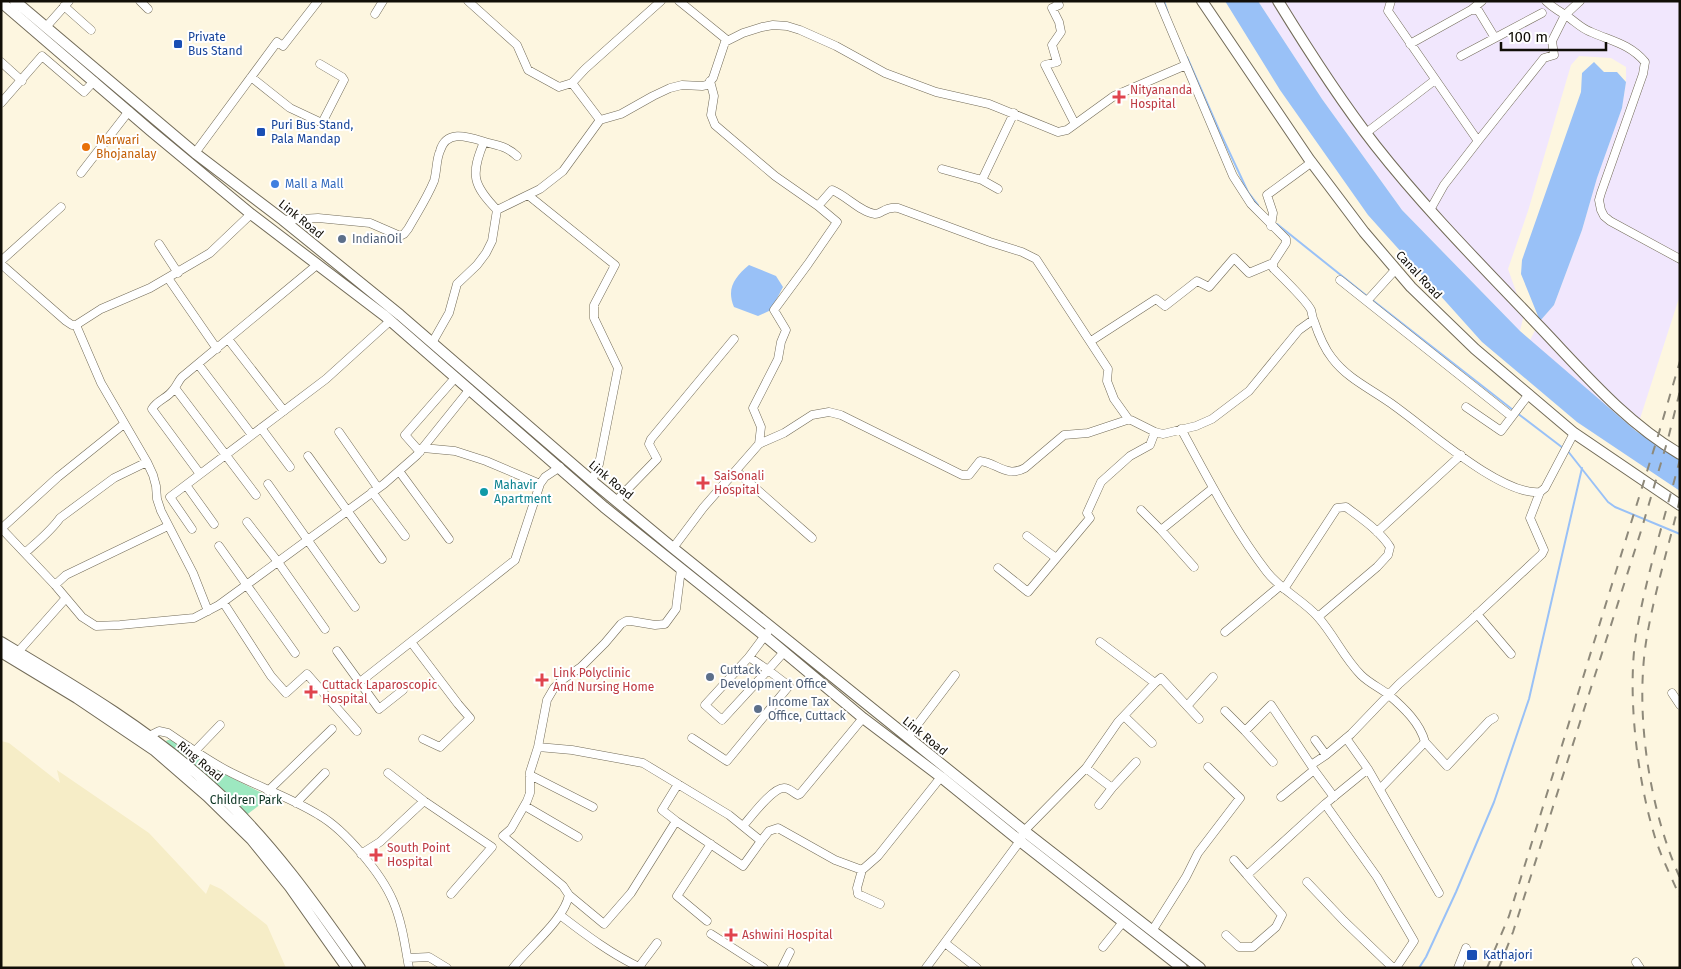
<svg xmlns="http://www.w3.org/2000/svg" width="1681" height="969" viewBox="0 0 1681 969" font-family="'Fira Sans',sans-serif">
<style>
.commercial{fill:#f1e7fd}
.green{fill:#9de8c0}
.sand{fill:#f6edc7}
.water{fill:#99c1f7}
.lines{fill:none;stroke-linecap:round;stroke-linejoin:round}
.stream{stroke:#99c1f7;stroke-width:2}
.minor-casing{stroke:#726b58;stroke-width:9}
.major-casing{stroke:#726b58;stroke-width:12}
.minor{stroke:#fff;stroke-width:8}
.major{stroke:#fff;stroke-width:10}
.rail{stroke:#8e897a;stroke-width:2;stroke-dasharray:9 9;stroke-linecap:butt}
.transit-dot{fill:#1a4fb4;stroke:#fff;stroke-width:2}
.health-dot{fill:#e0444e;stroke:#fff;stroke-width:2}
.food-dot{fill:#e8710a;stroke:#fff;stroke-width:2}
.shop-dot{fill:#3f7fe0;stroke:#fff;stroke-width:2}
.service-dot{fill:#5c6f8a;stroke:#fff;stroke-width:2}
.culture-dot{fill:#0f9aa8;stroke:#fff;stroke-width:2}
.labels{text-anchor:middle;stroke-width:4;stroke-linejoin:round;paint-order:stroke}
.transit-label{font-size:12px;fill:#164399;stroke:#fff;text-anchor:start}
.health-label{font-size:12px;fill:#be3a42;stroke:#fff;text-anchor:start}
.food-label{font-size:12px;fill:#c56008;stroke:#fff;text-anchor:start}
.shop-label{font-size:12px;fill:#366cbe;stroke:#fff;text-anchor:start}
.street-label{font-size:12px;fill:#110e07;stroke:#fff}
.service-label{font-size:12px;fill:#4e5e75;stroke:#fff;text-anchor:start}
.culture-label{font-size:12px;fill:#0d838f;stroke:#fff;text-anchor:start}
.park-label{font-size:12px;fill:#093220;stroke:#fff}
</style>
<rect width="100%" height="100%" fill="#fdf6e0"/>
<path class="commercial" d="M1258,1H1680V295L1636,431L1530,340L1540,321L1554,305L1582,230L1597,178L1622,108L1626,82V67L1611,58L1579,56L1571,65L1528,211L1508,269L1524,314L1520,331L1402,210L1322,99Z"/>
<path class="green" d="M168,740H171L230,777L270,797L245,816L167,744L166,741Z"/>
<path class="sand" d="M1,741L9,743L60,783L57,770L149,833L206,894L210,884L221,889L267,925L286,968H1Z"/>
<path class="water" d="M1225,1H1258L1322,99L1402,210L1520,331L1636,431L1680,459V491L1577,422L1482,342L1368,215L1280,90Z
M1594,62L1604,72H1617L1626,82L1622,108L1597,178L1582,230L1554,305L1540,321L1521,274L1522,260L1581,92L1582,73Z
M749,265L776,276L783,287L771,310L758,316L734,307C726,288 735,277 749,265Z"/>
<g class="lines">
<path class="stream" d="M1164,1L1168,13
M1187,57L1219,130L1248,192L1258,205
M1277,224L1367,296
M1371,299L1513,410
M1517,413L1563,448
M1567,450L1608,502L1615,507L1680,534
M1419,968L1426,957L1456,892L1494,802L1529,699L1582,468"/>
<defs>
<path id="minor" d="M140,1L148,9
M468,1L517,45L528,70L559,87L572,83
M679,1L727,40
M1057,1L1059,5L1052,8L1059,22L1061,32L1052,45L1057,62L1045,65L1075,124
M1391,1L1388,11L1478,141L1444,185L1430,210
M1546,1C1554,9 1557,9 1565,15C1574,20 1580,28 1591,32C1611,41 1630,44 1645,62L1643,74L1601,193L1599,200L1601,210L1604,216L1610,221L1680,259
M64,6L91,30
M1471,10L1482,1
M375,14L383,1
M46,27L69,1
M1410,44L1471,10H1478L1495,38L1542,13
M1461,56L1495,38
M1,62L22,81
M251,77L290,108L322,123L344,80L342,77L320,64
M710,81L714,96L711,115L715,125L775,176L818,206L832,190C847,196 860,212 875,214C882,214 885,206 898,208L990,242L1022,252L1036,259L1108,369L1107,381L1114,399L1129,420
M1,103L42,56L84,92L94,81
M600,120L572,83L585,69L661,1
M1366,133L1435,80
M1478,141L1544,58L1554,55L1552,41L1565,15L1580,1
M484,142C470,175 473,185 497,210
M195,153L277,42L283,46L318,1
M942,169L982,180L1014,113
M81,173L129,111
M982,180L998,189
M528,195L615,265L594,305V318L618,368L599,464L592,481
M283,220L318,218L370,223L400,236L404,234L408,229C417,213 427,198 434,181C437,171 436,160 440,151C446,130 466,136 482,141C497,146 505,145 517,156
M1271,226L1273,213L1267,195L1312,162
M159,244L178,273
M1,261L61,207
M1273,263V268C1281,276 1307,301 1311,310C1312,313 1312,317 1314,321C1318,333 1324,348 1332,358C1347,378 1369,388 1389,402C1423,425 1500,496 1540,492L1545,488L1574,433
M1,264L66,321L72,325H76L101,309L150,288L210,253L251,214
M168,278L217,349
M1340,280L1511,416
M1367,301L1396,269
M76,325L101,383L147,462L153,475L156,486L157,499L161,511L193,573L208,611
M228,339L284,411
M1091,341L1156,299L1165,306L1197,281L1209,287L1234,258L1249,273L1273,263L1286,243V239L1251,204L1233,176L1159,1
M432,343L449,313L457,284L477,265L486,253L492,241L497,210L540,189L563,171L600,120L621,114L653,96L670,88L682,85L702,86L707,85L713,78L725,42L743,33L762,27L773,25L787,26L800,30L836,46L885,73L936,92L989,104L1058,132L1067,130L1114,96L1186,65
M198,364L252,435
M175,388L256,495
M1466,407L1501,431L1529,394
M261,428L290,467
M1181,429C1208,478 1233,528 1267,572C1281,590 1303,600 1318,617C1334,635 1344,658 1361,675C1369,683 1380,688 1389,695C1404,708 1420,723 1425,742
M339,432L378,488
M759,444L761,427L753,408L778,359L781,342L786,330L774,310L808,264L837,222L818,206
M423,448L455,451L486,461L540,484
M420,452L405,435L455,378
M308,456L382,559
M399,471L449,539
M736,471L812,538
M200,474L152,409C157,400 168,398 173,390C177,386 178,381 182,377L318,264
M268,484L355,607
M186,485L214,524
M372,492L405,536
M616,501L657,459L649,444L651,439L734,339
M1141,510L1161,530L1213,488
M247,522L278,562L325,629
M1,528L55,585L82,617L96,626L120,625L194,618L219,605L384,484L417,455L470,389
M2,528L58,477L124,424
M192,529L170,497L326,379L390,321
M1161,530L1194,567
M1377,532L1461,455
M1027,536L1056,558
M219,546L295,653
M673,548L703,508L759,444L784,433L812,415L829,412L841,415L962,475H969L980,461C997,463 1007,478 1025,468L1064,435L1088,433L1127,420H1131L1155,432L1163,434L1196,426L1212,419L1249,391L1299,330L1313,320
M25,553C37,542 51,531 60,518L114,478L147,462
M998,568L1028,592L1090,518L1087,513L1101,482L1130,456L1150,445L1155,432
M55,585L66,575L168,526
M1284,589L1337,508L1346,507C1361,518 1380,531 1390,547L1388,555L1377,567L1318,617
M223,602L271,676L286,693L307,674L357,731
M1477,614L1511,654
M1225,632L1280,586
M411,642L458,704L470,718L440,747L423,739
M337,651L379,709L403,690
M18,652L66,598
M749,657L705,705L722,720L768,670L749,657L767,633
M360,682L515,560L540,484L545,477L560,467
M1155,683L1161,678L1199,719
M1672,693L1680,705
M1187,706L1213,677
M1225,711L1245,731L1271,705L1311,765L1326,755L1351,734L1399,684L1471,620L1542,554L1544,550L1530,518L1540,492
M1124,716L1152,743
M1245,731L1273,762
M149,736L159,731L168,733C187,746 206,759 226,770C256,786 290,797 319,815C345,830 381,873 393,901C402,922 405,945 409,968
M908,737L955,675
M692,738L727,761L789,686L768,670L784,652
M1346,738L1368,769
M1315,740L1326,755
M538,747L572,750L643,763L729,815L761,841L769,831L778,828L835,860L862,870
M195,751L220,725
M1086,768L1112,788L1136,762
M1314,770L1334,797
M388,773L424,801
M530,775L593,807
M1380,789L1425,742L1447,766L1489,721L1494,718
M268,791L332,729
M1281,797L1314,770L1311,765
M296,803L325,773
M1099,805L1112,788
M525,806L578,837
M676,821L662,810L678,784
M743,826C751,817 772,788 784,788C790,788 793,793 798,795L800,794L863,718
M361,854L380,842L424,801L492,847L451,894
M1234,860L1247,875L1325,804
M1307,882L1344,921L1393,968
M569,895L604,924L631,893L676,821L743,866L761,841
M880,904L858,894L857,888L862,870L878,856L941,777
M560,915C586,935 611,954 641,968
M707,921L677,896L711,844
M1152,931L1186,877L1198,853L1240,798L1208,767
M711,934L764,968
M1226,935L1239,947H1253L1276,927L1282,915L1247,875
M945,943L977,968
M1103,947L1123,922
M408,958L429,957L447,968
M1636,962L1640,968
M639,967L657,943
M513,968C529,947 564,920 569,895L563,886L503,836L511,829L527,801L530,793V772L538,747L547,700L554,688L562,680L581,667L605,643L621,624L626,621H631L655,625L665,624L676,609L681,569
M782,968L790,952
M926,968L1020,841L1024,831L1086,768L1118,722L1155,683L1100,642
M1396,968L1414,941L1377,877L1325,804L1368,769L1439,893
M1458,968L1466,948"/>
<path id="major" d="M15,1L195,153L283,220L400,315L592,481L673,548L1028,834L1200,968
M1202,1L1309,159L1364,232L1411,287L1475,349L1574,433L1680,505
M1278,1C1308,50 1340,100 1375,145C1426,210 1484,268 1540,327C1584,373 1625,422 1680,454
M1,2L151,131L251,214L385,316L604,507L765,636L863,718L941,777L1020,841L1182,968
M1,642C75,686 150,730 214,789C271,841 316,905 360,968
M1,652L77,698L154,750L207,796L252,840L290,887L347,968"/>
</defs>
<use href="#minor" class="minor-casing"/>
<use href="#major" class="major-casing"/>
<use href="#minor" class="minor"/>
<use href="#major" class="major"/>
<path class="rail" d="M1680,459C1665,517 1646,576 1636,635C1627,694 1637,777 1654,834C1660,855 1671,876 1680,897
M1680,499C1669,545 1655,590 1647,636C1634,711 1649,809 1680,878
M1487,968L1509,916L1658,436L1680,361
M1499,968L1513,932L1641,531L1668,439L1680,391"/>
</g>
<g class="transit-dot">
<rect x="173" y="39" width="10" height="10" rx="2.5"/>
<rect x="256" y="127" width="10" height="10" rx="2.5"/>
<rect x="1466" y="949" width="12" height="12" rx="2.5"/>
</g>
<g class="health-dot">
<path d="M1116.5 89.5h5v5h5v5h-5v5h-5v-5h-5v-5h5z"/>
<path d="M700.5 475.5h5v5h5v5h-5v5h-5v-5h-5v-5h5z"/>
<path d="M539.5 672.5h5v5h5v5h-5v5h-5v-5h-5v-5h5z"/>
<path d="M308.5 684.5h5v5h5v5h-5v5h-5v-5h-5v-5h5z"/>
<path d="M373.5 847.5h5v5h5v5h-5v5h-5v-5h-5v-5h5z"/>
<path d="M728.5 927.5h5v5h5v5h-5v5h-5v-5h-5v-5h5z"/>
</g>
<circle class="food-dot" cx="86" cy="147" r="5"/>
<circle class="shop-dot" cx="275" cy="184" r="5"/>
<g class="service-dot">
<circle cx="342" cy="239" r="5"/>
<circle cx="710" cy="677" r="5"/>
<circle cx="758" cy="709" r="5"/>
</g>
<circle class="culture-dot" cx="484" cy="492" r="5"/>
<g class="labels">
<g class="transit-label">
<text x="188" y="41">Private<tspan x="188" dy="14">Bus Stand</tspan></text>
<text x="271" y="129">Puri Bus Stand,<tspan x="271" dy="14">Pala Mandap</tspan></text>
<text x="1483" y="959">Kathajori</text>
</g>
<g class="health-label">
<text x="1130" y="94">Nityananda<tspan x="1130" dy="14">Hospital</tspan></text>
<text x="714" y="480">SaiSonali<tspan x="714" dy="14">Hospital</tspan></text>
<text x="553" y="677">Link Polyclinic<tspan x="553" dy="14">And Nursing Home</tspan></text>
<text x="322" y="689">Cuttack Laparoscopic<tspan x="322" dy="14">Hospital</tspan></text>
<text x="387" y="852">South Point<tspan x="387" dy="14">Hospital</tspan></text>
<text x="742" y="939">Ashwini Hospital</text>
</g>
<g class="food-label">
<text x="96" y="144">Marwari<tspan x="96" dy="14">Bhojanalay</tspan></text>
</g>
<g class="shop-label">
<text x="285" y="188">Mall a Mall</text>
</g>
<g class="street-label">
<text transform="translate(301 219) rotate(39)" y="4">Link Road</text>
<text transform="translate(1419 275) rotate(47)" y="4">Canal Road</text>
<text transform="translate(611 480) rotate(40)" y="4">Link Road</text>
<text transform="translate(925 736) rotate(39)" y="4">Link Road</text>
<text transform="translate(200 761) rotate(40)" y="4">Ring Road</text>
</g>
<g class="service-label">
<text x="352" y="243">IndianOil</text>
<text x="720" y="674">Cuttack<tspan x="720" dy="14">Development Office</tspan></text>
<text x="768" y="706">Income Tax<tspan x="768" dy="14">Office, Cuttack</tspan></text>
</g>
<g class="culture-label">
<text x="494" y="489">Mahavir<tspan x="494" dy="14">Apartment</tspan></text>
</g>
<g class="park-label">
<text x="246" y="804">Children Park</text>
</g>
</g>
<rect width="1681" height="969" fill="none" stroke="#110e07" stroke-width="5"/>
<path d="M1501 42v8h105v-8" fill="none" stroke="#110e07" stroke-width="2.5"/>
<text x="1508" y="42" font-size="15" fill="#110e07" stroke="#ffffff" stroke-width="4" paint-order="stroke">100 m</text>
</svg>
